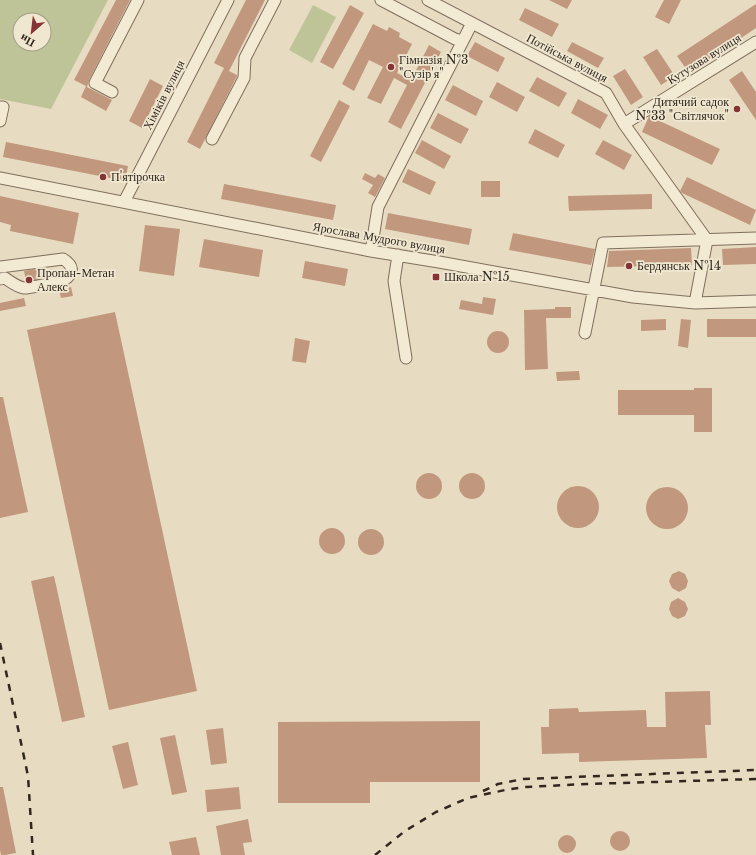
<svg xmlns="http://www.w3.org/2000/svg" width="756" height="855" viewBox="0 0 756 855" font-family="'Libre Baskerville',serif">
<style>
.green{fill:#bfc498;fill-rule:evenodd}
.building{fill:#c1987d}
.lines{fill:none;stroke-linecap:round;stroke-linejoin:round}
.minor-casing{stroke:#7f6e5c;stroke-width:13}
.minor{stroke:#f3ead4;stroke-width:11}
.rail{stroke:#31271e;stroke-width:2.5;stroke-dasharray:7 7;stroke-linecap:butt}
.poi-dot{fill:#863335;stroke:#f0e7d1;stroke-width:1.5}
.labels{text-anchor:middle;stroke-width:3.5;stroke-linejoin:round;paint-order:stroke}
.street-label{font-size:12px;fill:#31271e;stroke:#f0e7d1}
.poi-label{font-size:12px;fill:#31271e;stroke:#f0e7d1;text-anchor:start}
</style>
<rect width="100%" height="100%" fill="#e7dcc2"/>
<path class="green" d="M0,0H108L51,109L0,99ZM20,20H44V44H20Z
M313,5L336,17L312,63L289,50Z"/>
<path class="building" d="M116,0H130L89,80L87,87L112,100L106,111L81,97L86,86L74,80Z
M246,0H265L229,71L237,75V76L200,149L187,142L224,68L214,63Z
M549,0H572L567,9Z
M664,0H681L669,24L655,17Z
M756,4V28L689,73L677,56Z
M350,5L364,13L333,69L320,62Z
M525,8L559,24L552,37L519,20Z
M373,24L387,31L389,27L400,33L399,37L412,44L397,73L411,80L429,45L441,52L401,129L388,122L407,85L394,78L381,104L367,98L383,67L369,60L354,91L342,84Z
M475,42L505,58L498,72L467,56Z
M572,42L604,58L598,68L567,51Z
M657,49L675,76L661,85L643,57Z
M625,69L643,97L631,105L613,76Z
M742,71L756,92V120L729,80Z
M537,77L567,93L559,107L529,91Z
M150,79L163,86L142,128L129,121Z
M497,82L525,97L517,112L489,97Z
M453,85L483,101L476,116L445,100Z
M578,99L608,115L600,129L571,113Z
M339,100L350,106L321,162L310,156Z
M438,113L469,129L461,144L430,128Z
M649,116L720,149L712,165L642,132Z
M535,129L565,145L558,158L528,143Z
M422,140L451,156L444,169L415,153Z
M603,140L632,155L624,170L595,154Z
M6,142L128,166L125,181L3,157Z
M408,169L436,182L430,195L402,182Z
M365,173L375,178L378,174L385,178L375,197L368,193L373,185L362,179Z
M687,177L756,210L750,225L682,193L680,191Z
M481,181H500V197H481Z
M224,184L336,205L333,220L221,199Z
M652,194V209L569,211L568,196Z
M0,196L79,213L73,244L10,231L11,225L0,222Z
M388,213L472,229L469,245L385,229Z
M145,225L180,229L174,276L139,271Z
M513,233L595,249L591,265L509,250Z
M204,239L263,250L259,277L199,267Z
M756,247V264L723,265L722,249Z
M691,248L692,265L607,267L609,251Z
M305,261L348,269L345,286L302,278Z
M37,269L38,279L26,281L24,271Z
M71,287L73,296L61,298L59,289Z
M483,297L496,299L493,315L459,309L461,300L482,304Z
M24,298L26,306L0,311V303Z
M555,307H571V318H546L548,369L525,370L524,310L555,309Z
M115,312L197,691L109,710L27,330Z
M666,319V330L641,331V320Z
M681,319L691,320L688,348L678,346Z
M707,319H756V337H707Z
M487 342a11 11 0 1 1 22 0a11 11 0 1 1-22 0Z
M295,338L310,341L306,363L292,361Z
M579,371L580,380L557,381L556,372Z
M694,388H712V432H694V415H618V390H694Z
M0,397H3L28,512L0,518Z
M459 486a13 13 0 1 1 26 0a13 13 0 1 1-26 0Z
M416 486a13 13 0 1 1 26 0a13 13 0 1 1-26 0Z
M557 507a21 21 0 1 1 42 0a21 21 0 1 1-42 0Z
M646 508a21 21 0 1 1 42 0a21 21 0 1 1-42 0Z
M319 541a13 13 0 1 1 26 0a13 13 0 1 1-26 0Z
M358 542a13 13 0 1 1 26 0a13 13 0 1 1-26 0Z
M679,571L685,574L688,581L686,588L679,592L672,588L669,581L672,574Z
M54,576L85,717L62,722L31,581Z
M678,598L685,602L688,609L685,616L678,619L672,616L669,609L671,602Z
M710,691L711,725H705L707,758L579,762V753L542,754L541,727H549V709L578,708L579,712L646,710L647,727H666L665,692Z
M480,721V782H370V803H278V722Z
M223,728L227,763L211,765L206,730Z
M175,735L187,792L172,795L160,738Z
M128,742L138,785L123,789L112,746Z
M0,787H3L16,853L5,855H1L0,850Z
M239,787L241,809L207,812L205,790Z
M248,819L252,842L243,843L245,855H221L216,826Z
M610 841a10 10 0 1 1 20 0a10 10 0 1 1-20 0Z
M558 844a9 9 0 1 1 18 0a9 9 0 1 1-18 0Z
M196,837L200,855H172L169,842Z"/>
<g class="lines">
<defs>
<path id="minor" d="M381,0L455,39L463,41
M428,0L606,93L624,124L707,240L695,303
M112,92L95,83L138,0
M0,107H3L0,121
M624,124L756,42
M212,139L244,78L245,58L275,0
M0,178L371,251L439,262L633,297L695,303L756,301
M124,202L228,0
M371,251L378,207L472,23
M398,255L394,281L406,358
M0,267L63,259C73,265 75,273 64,280C61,282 28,288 24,288C17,287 11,282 5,278L0,279
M585,333L603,243L756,238"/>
</defs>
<use href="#minor" class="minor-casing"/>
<use href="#minor" class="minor"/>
<path class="rail" d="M0,643L28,776L33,855
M483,791L498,784L523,779L756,770
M375,855L405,831L436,812L468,798L505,790L525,787L587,784L756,779"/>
</g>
<g class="poi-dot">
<circle cx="391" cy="67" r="4"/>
<circle cx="737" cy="109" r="4"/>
<circle cx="103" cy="177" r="4"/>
<circle cx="629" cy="266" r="4"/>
<rect x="432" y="273" width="8" height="8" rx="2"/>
<circle cx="29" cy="280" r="4"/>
</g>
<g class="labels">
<g class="street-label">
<text transform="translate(567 58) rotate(28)" y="4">Потійська вулиця</text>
<text transform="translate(704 59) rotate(-32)" y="4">Кутузова вулиця</text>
<text transform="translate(164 95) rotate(-63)" y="4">Хіміків вулиця</text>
<text transform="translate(379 238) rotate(10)" y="4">Ярослава Мудрого вулиця</text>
</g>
<g class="poi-label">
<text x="399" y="64">Гімназія №3<tspan x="399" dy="14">"Сузір'я"</tspan></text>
<text x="729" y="106" text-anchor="end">Дитячий садок<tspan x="729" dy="14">№33 "Світлячок"</tspan></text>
<text x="111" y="181">П'ятірочка</text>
<text x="637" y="270">Бердянськ №14</text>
<text x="37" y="277">Пропан-Метан<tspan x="37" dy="14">Алекс</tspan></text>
<text x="444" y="281">Школа №15</text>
</g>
</g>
<g transform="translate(32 32) rotate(208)"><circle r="19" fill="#f0e7d1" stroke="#a49a89"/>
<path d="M0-3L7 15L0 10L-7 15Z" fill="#863335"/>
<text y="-6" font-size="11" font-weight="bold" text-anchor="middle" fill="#31271e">Пн</text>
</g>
</svg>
